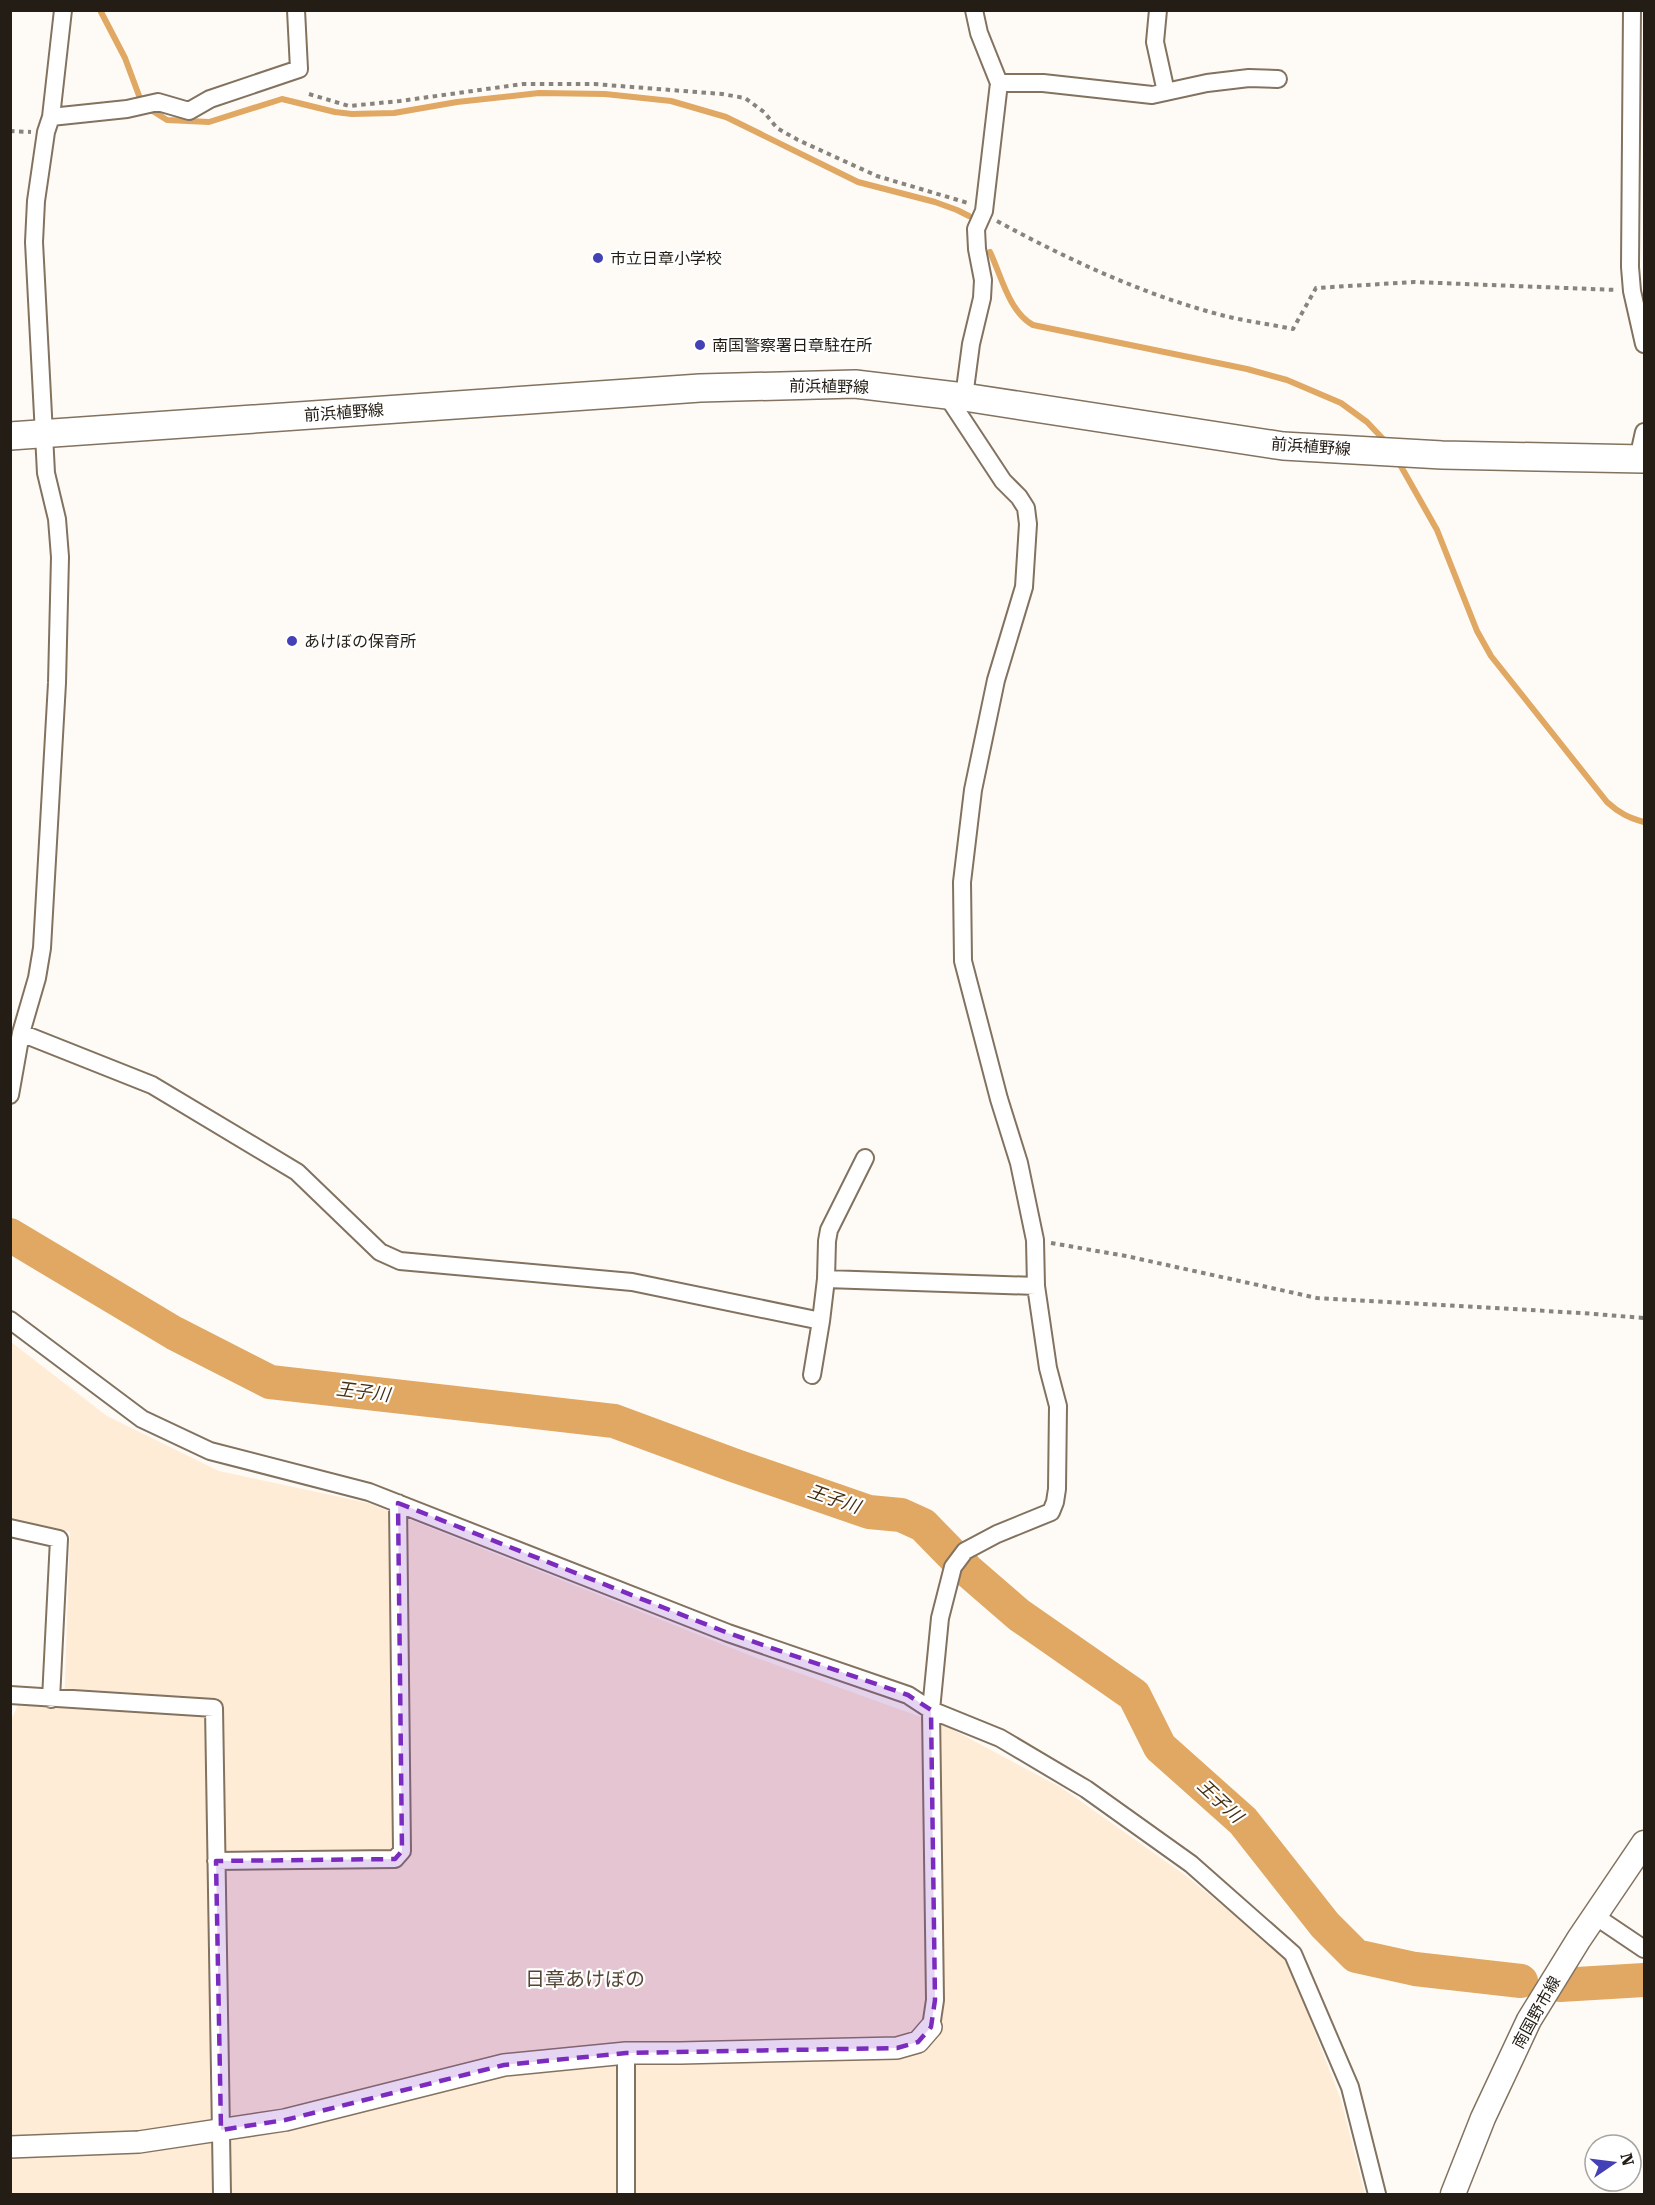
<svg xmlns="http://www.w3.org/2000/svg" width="1655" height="2205" viewBox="0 0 1655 2205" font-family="'Roboto Serif','Noto Sans JP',serif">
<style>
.built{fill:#ffecd6}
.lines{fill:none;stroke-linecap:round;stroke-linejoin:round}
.stream{stroke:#e0a862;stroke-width:6}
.river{stroke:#e0a862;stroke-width:34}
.minor-casing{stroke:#82725f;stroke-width:20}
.tertiary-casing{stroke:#82725f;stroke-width:24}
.secondary-casing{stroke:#82725f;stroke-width:27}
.primary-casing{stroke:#82725f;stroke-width:30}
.path{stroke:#88847d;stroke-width:4;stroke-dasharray:4.5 4.5;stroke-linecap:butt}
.minor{stroke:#fff;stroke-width:16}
.tertiary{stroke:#fff;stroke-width:21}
.secondary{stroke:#fff;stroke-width:24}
.primary{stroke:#fff;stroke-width:27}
.marked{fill:#7b2cbf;fill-opacity:0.2;stroke:#7b2cbf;stroke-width:4.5;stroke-dasharray:12 8;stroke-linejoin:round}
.poi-dot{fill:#4440b6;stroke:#fff;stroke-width:2}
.labels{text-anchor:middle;stroke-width:4.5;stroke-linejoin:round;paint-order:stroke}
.poi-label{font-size:16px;fill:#231d15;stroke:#fff;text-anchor:start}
.street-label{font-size:16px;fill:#231d15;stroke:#fff}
.water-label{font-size:18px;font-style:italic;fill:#473011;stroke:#fff}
.quarter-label{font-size:20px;fill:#544634;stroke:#fff}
</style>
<rect width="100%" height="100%" fill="#fefbf6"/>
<path class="built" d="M11,1342L107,1416L219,1471L368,1503L749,1655L946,1726L1062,1788L1185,1875L1286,1957L1341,2100L1365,2194H11L10,1722L19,1703L64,1708L70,1532L11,1518Z"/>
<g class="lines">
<path class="stream" d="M100,10L125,58L141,101
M148,108L167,120L209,122L282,99L335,112L352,114L394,113L457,102L539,93L605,94L671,101L726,117L858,182L935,202L957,210L969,216
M990,252C1001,275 1009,312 1033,325L1247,369L1287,380L1341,403L1367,422L1384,440
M1398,461L1437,530L1477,631L1491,656L1607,802C1619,813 1629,818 1644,822"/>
<path class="river" d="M10,1235L174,1333L270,1382L614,1421L733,1465L869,1512L901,1515L923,1525L967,1570L1019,1615L1134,1695L1160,1747L1243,1821L1325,1925L1356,1956L1415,1969L1521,1981
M1560,1985L1644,1980"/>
<defs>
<path id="minor" d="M1158,10L1155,42L1166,92
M1632,10L1630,267L1632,291L1644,344
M999,83H1043L1152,95L1207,83L1249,78L1278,79
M51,117L127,109L158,102L189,111L210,99L299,69L296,10
M964,397L971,344L982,298L983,280L977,249L976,229L984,211L999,83L979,33L974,10
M1638,459L1644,432
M21,1033L152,1085L297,1172L380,1252L400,1261L632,1282L821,1321
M10,1095L21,1033L37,978L42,948L57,683L60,557L57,519L46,473L34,242L36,201L46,132L51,117L63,10
M826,1279L1036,1286
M10,1320L142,1419L210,1451L369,1492L728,1633L908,1695L931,1710L1000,1738L1086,1789L1191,1864L1293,1954L1350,2087L1377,2194
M812,1375L821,1321L826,1279L827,1241L829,1230L865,1158
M10,1528L59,1539L51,1699
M10,1695L214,1708L222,2194
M216,1861L395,1859L402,1851L398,1503
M1595,1916L1644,1949
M931,2027L935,2000L931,1710L940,1618L953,1567L965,1551L997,1534L1051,1512L1055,1502L1057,1489L1058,1406L1048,1368L1036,1286L1035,1240L1019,1163L999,1099L963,961L962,882L973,790L996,680L1024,587L1028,524L1026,508L1019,497L1003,481L947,396
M626,2053V2194"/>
<path id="tertiary" d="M10,2147L139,2142L285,2120L504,2065L626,2053H680L897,2048L918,2042L931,2027"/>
<path id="secondary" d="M1453,2194L1483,2118L1529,2020L1579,1939L1644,1843"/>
<path id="primary" d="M10,436L700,388L855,384L964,397L1283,446L1442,455L1644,459"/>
</defs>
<use href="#minor" class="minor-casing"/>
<use href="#tertiary" class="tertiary-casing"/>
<use href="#secondary" class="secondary-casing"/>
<use href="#primary" class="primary-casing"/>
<path class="path" d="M309,94L349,106L400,101L523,84H594L722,94L745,98L764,112L777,128L798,140L877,176L968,203
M10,131L31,132
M997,221C1069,260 1142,294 1221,315C1244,321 1269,324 1293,329L1316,288L1414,282L1617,290
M1051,1243L1126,1256L1317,1298L1582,1313L1644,1318"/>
<use href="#minor" class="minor"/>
<use href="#tertiary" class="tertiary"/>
<use href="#secondary" class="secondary"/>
<use href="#primary" class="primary"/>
</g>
<path class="marked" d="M398,1503L728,1633L908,1695L931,1710L935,2000L931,2027L918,2042L897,2048L626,2053L504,2065L285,2120L221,2130L216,1861L395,1859L402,1851Z"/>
<g class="poi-dot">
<circle cx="598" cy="258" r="6"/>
<circle cx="700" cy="345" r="6"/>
<circle cx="292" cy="641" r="6"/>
</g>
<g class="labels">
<g class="poi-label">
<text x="610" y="264">市立日章小学校</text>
<text x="712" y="351">南国警察署日章駐在所</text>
<text x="304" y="647">あけぼの保育所</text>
</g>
<g class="street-label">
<text transform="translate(829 386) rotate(1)" y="6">前浜植野線</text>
<text transform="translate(344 412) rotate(-4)" y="6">前浜植野線</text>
<text transform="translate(1311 446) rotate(4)" y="6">前浜植野線</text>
<text transform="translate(1536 2012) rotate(-61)" y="6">南国野市線</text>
</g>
<g class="water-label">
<text transform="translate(363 1392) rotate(7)" y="6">王子川</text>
<text transform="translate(834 1499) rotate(19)" y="6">王子川</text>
<text transform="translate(1220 1801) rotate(43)" y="6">王子川</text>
</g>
<g class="quarter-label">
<text x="585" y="1986">日章あけぼの</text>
</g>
</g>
<rect width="1655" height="2205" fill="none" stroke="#231d15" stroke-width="24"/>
<g transform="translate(1613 2163) rotate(76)"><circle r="28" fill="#ffffff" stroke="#a7a5a1" stroke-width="1.5"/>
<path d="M0-4.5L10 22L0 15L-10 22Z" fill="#4440b6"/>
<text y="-9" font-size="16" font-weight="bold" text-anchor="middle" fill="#231d15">N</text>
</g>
</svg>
